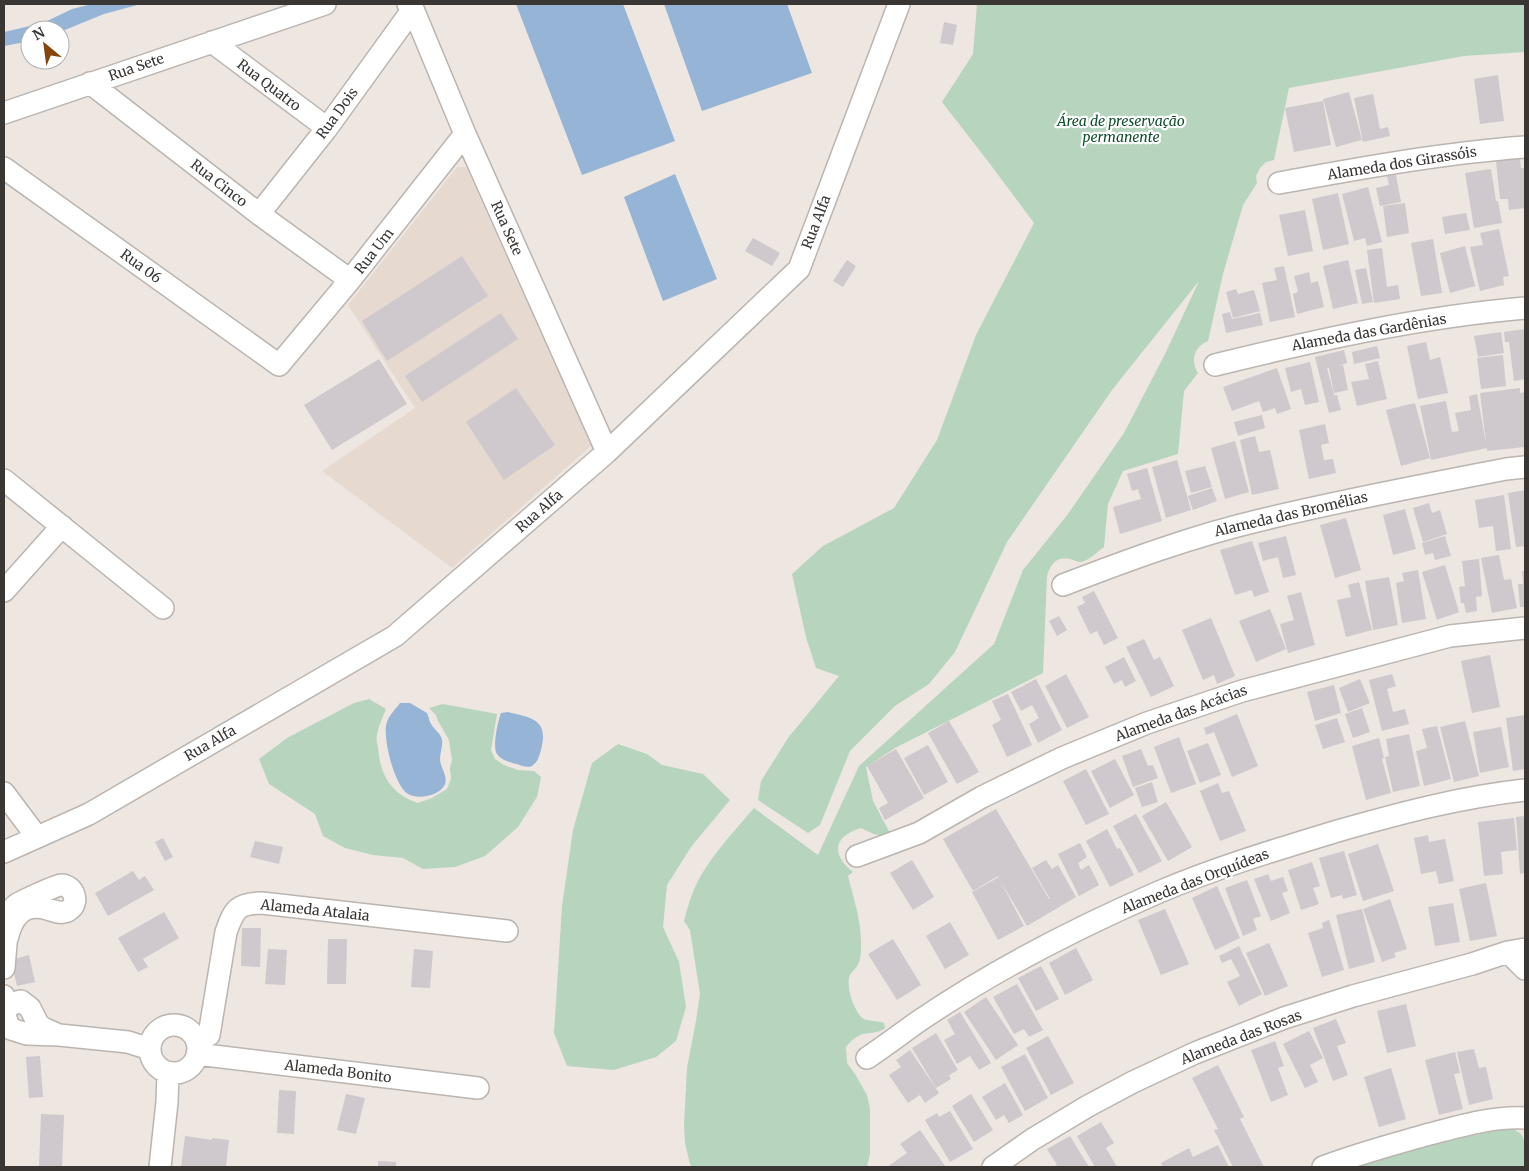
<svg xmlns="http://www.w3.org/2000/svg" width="1529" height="1171" viewBox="0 0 1529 1171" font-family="Merriweather,serif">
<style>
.built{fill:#e6d9cf}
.green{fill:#b7d4bf}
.water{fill:#96b4d5}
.building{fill:#cfc8cd}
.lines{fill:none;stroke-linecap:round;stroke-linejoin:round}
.minor-casing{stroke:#bbb4af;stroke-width:24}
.minor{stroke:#fff;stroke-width:21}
.labels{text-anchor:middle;stroke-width:4.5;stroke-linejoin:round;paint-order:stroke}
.street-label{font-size:14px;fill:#393634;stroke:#fff}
.park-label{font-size:14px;font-style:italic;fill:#0e4f2b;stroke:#fff}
</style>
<rect width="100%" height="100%" fill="#eee6e1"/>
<path class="built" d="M457,167H466L591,446L452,568L322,471L415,408L348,305Z"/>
<path class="green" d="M977,4H1525V52L1464,56L1289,88L1274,160L1266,162L1260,168L1256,176L1257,183L1243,205L1223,274L1208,341C1194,347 1190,360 1198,373L1184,391L1178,454L1123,471L1108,504L1104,547C1098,551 1091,559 1084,561C1080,563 1076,561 1073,560C1057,555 1051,563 1047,576L1043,673L895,748L866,767L873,801L890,833C879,838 871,833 861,828C833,836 831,855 853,872L848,876C854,900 862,923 861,948C861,956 860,963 855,969C853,971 851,973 850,975C845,986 854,1010 862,1018C868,1022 877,1020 884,1023L885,1028C878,1034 868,1032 860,1035C854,1038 850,1042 846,1047L847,1063L855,1074L867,1095L870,1109V1154L867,1166L692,1167L690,1164L685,1143L684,1125L687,1068L696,1021L700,994L690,930L684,921C687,910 690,898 695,887C709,857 733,833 754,808L818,855L859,766L994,644L1023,570L1068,514L1124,433L1165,354L1199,281L1112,390L1007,542L955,652L929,684L895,706L850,751L820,825L808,833L758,800L761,781L788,738L839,676L816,668L806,637L792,574L823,546L894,508L937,440L976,335L1034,223L990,164L942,102L973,54Z
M369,699L386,709C383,717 378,727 377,735C376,739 377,743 378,747C380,775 391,794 418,803L432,798L447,789L451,779L450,768L452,760L449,740L438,721L436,715L429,708L443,704L497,714L491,750L495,759L504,765L518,770L534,771L541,777L537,797L518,827L485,856L455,867L423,869L403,858L373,855L345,848L323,836L315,814L269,784L259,759L287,738L354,703Z
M618,744L647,754L662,765L703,774L730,800L691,847L667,885L663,927L679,962L686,1007L676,1041L656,1057L614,1070L567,1066L554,1033L562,906L573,830L592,763Z
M1507,1128C1529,1131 1525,1147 1525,1167H1351L1435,1144Z"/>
<path class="water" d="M92,4H141L104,14L60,32V30H30V41L4,46V32L43,23L72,9Z
M516,4H623L675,141L582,175Z
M664,4H787L812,73L702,111Z
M675,174L717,279L663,301L624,197Z
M400,703H410L427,713C429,717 429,721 431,724C434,730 441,733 442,740C443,746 440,753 440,759C440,767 448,776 445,784C443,789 438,792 434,794C426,797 415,798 408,794C394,785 384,741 386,726C387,717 395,710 400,703Z
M508,712C532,718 549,719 541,750C539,756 538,762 532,766C527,768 522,766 517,764C511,763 501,760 497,754C492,747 498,721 501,713Z"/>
<path class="building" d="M944,22L957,25L953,45L940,43Z
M1498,75L1504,121L1480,124L1474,79Z
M1349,92L1362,140L1336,147L1323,99Z
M1373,94L1380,129L1388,127L1390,136L1363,142L1354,98Z
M1323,101L1331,145L1294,152L1285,108Z
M1520,159L1521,168H1525V208L1509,210L1508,199H1500L1496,161Z
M1491,169L1496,201H1498L1502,223L1474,228L1465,173Z
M1396,175L1401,202L1380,206L1376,188L1389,185L1387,176Z
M1368,187L1382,242L1367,246L1365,238L1354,241L1342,194Z
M1338,193L1349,244L1323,250L1312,199Z
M1405,203L1409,233L1387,237L1383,206Z
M1305,210L1313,251L1288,256L1279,215Z
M1466,213L1470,230L1445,234L1442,217Z
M1499,229L1509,276L1503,277L1504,285L1480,291L1470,247L1483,245L1480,233Z
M753,238L780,253L772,266L745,251Z
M1433,239L1442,293L1421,296L1411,243Z
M1465,246L1475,286L1450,293L1440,253Z
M1382,248L1387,287L1398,285L1400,299L1374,303L1367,250Z
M462,256L488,296L387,361L362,321Z
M847,260L856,266L843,287L833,281Z
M1348,260L1358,303L1333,309L1323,266Z
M1284,266L1295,317L1270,322L1262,283L1277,280L1274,268Z
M1366,268L1373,302L1362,304L1355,270Z
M1309,272L1311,283L1318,281L1324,307L1297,314L1293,294L1298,292L1294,276Z
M1236,289L1238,294L1254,290L1260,311L1233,318L1226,292Z
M1230,312L1232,319L1260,313L1263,325L1226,333L1222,314Z
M501,313L518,339L422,402L405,376Z
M1525,329V379L1514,381L1509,342H1505L1504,332Z
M1501,332L1504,353L1478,357L1474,336Z
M1426,342L1430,360L1440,357L1448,393L1418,399L1407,346Z
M1377,346L1380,358L1354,364L1352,352Z
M1344,350L1347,363L1337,366L1343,365L1348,390L1334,393L1329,368H1327L1335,398V395H1337L1341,410L1329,413L1315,357Z
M1503,355L1506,386L1481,389L1477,358Z
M379,359L407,404L332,450L304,405Z
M1378,361L1387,399L1357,406L1351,382L1369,379L1365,364Z
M1310,362L1319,402L1305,405L1301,389L1291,392L1285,368Z
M1277,368L1291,409L1277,414L1275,408L1263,412L1259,401L1232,411L1223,387Z
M516,388L555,445L504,480L466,422Z
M1520,388V393L1525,392V447L1487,451V448L1431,460L1420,406L1446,401L1452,432L1459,431L1455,413L1471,410L1469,396L1477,394L1486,443L1480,393Z
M1415,403L1430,458L1401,466L1386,410Z
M1262,415L1265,428L1238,436L1234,422Z
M1325,424L1329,443L1321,445L1324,460L1333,459L1336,473L1309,479L1299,430Z
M1255,436L1259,452L1270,450L1279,489L1252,495L1240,440Z
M1235,441L1249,492L1225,499L1211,448Z
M1177,460L1191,510L1166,518L1152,467Z
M1205,466L1212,487L1191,493L1185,471Z
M1147,468L1162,521L1120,534L1113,507L1141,499L1138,489L1132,491L1127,474Z
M1212,488L1217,501L1193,510L1188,496Z
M1525,490V546L1516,547L1508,493Z
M1504,495L1511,549L1496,551L1493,526L1479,528L1475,500Z
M1429,503L1432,513L1440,510L1447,534L1423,542L1413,508Z
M1405,509L1416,549L1393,555L1383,515Z
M1346,518L1361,570L1335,578L1320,525Z
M1286,536L1296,575L1283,578L1278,557L1263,561L1258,543Z
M1445,536L1451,556L1435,560L1433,553L1425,555L1422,543Z
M1252,541L1269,592L1254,597L1252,590L1235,595L1220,550Z
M1499,555L1504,580L1511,579L1517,608L1492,613L1481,558Z
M1479,559L1482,596L1476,597L1477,611L1466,613L1464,603H1461L1459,587L1465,586L1462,561Z
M1445,565L1459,612L1437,620L1422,572Z
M1418,570L1426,619L1402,623L1396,583L1404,581L1402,573Z
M1522,571H1525V607H1520L1518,584H1523Z
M1389,577L1398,625L1373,630L1365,581Z
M1359,582L1372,630L1346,637L1337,600L1351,597L1348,585Z
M1094,591L1118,638L1104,645L1097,631L1090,634L1077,607L1085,603L1082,597Z
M1301,592L1315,645L1288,653L1280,624L1294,620L1287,596Z
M1270,609L1286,649L1256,662L1239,621Z
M1059,616L1067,630L1057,636L1049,621Z
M1211,618L1235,676L1217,684L1214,675L1203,680L1182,630Z
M1144,639L1154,660L1160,657L1174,686L1151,697L1126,647Z
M1490,655L1500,707L1472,713L1461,661Z
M1124,657L1136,681L1125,687L1122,680L1114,684L1105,667Z
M1066,674L1089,717L1067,728L1045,686Z
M1392,674L1396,686L1387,689L1393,712L1405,709L1409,724L1382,731L1369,680Z
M1036,679L1062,730L1038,743L1029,724L1039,718L1032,705L1021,711L1011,692Z
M1360,679L1370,703L1348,712L1339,688Z
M1334,685L1341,713L1315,721L1307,692Z
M1008,694L1032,745L1007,757L992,725L1001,720L992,701Z
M1362,708L1370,732L1353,738L1345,714Z
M1237,714L1258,766L1232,777L1214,732L1206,735L1204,728Z
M1525,715V769L1513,771L1506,718Z
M1337,718L1345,742L1323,749L1315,725Z
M949,721L979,772L957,784L928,733Z
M1465,721L1479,776L1454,782L1440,727Z
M1437,726L1451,779L1424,786L1416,751L1427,748L1422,729Z
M1501,727L1509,767L1480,773L1473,732Z
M1409,734L1420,786L1393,792L1385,757L1389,756L1386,739Z
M1179,737L1196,784L1171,793L1154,747Z
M1379,738L1384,758L1382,759L1391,793L1366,800L1352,746Z
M1208,743L1221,775L1200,783L1187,751Z
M928,745L948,782L924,795L904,758Z
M896,749L924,798L885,820L879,808L888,803L867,766Z
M1141,749L1148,766L1153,765L1158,778L1133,787L1122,756Z
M1115,759L1134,795L1110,808L1091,771Z
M1086,769L1109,814L1086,825L1063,781Z
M1152,782L1158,802L1142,807L1135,788Z
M1218,783L1222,793L1229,791L1246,831L1220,841L1200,791Z
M1166,802L1192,847L1168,861L1142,816Z
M996,809L1049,899H1050L1032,868L1046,860L1052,869L1058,865L1076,897L1027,926L1000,880L1024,926L998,940L972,892L999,877L998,876L973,891L943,839Z
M1136,814L1162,861L1139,873L1113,826Z
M1525,816V873L1520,874L1516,817Z
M1514,818L1517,850L1501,852L1503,874L1484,876L1478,822Z
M1107,829L1117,849L1120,848L1134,875L1110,887L1086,841Z
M1428,835L1429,842L1445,839L1454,881L1439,884L1436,871L1421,874L1414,838Z
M163,838L173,857L165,861L155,842Z
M255,841L283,847L279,864L250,857Z
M1080,843L1087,857L1078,863L1081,870L1089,865L1099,885L1079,896L1058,854Z
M1378,844L1394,891L1363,901L1348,854Z
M1344,851L1357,895L1343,899L1342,895L1331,898L1319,858Z
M912,860L934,897L913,910L890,873Z
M1312,862L1320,886L1313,888L1319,904L1301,910L1288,870Z
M133,871L139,880L145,876L154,890L108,916L95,893Z
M1268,874L1271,881L1283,877L1288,891L1282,893L1290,913L1271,921L1254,879Z
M1247,880L1261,916L1253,919L1257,930L1243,936L1225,888Z
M1486,883L1497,936L1470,941L1459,889Z
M1217,886L1240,938L1215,950L1192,898Z
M1390,899L1407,949L1394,953L1396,957L1382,962L1363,909Z
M1453,903L1460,942L1435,946L1428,907Z
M1165,909L1189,964L1161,975L1138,920Z
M1362,909L1375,962L1349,969L1336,915Z
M164,912L179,938L143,959L148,967L138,972L118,938Z
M1329,920L1344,970L1322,977L1308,933L1323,928L1322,923Z
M950,922L969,955L945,969L926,936Z
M242,928H261L260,967L241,966Z
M328,939H347L346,984H327Z
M893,939L921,985L897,1000L868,954Z
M1269,943L1288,986L1265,996L1246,953Z
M1239,946L1262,994L1239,1006L1227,982L1240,976L1231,959L1222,963L1219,956Z
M1076,948L1093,980L1065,995L1049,963Z
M268,949L287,950L285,985L265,984Z
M414,949L433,951L430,988L411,987Z
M29,955L35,982L17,986L11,960Z
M1041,966L1059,999L1036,1011L1018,978Z
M1017,984L1043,1030L1029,1037L1024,1029L1014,1034L993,997Z
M986,997L1018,1045L996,1060L964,1012Z
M1406,1004L1416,1046L1387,1053L1377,1011Z
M960,1012L991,1063L979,1070L970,1056L957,1064L944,1040L955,1034L947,1020Z
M1336,1019L1346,1043L1337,1046L1348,1075L1333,1081L1313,1028Z
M1309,1031L1323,1058L1310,1065L1318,1082L1305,1088L1283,1044Z
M936,1033L958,1070L949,1075L951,1079L936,1088L912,1048Z
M1048,1036L1074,1083L1051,1095L1026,1048Z
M1275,1041L1284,1066L1278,1068L1288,1095L1271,1102L1251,1050Z
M1474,1049L1479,1068L1486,1067L1493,1099L1469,1105L1457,1052Z
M910,1050L939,1093L925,1103L920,1095L908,1103L889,1075L901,1067L896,1060Z
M1455,1052L1460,1073L1454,1074L1463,1109L1439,1115L1425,1060Z
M1025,1054L1048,1098L1025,1111L1001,1067Z
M40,1056L43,1097L29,1098L26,1057Z
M1218,1065L1244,1117L1240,1119L1264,1167H1233L1214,1130L1218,1129L1192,1078Z
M1391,1068L1406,1119L1379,1127L1364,1077Z
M1005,1083L1023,1115L1009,1123L1004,1115L996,1120L982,1097Z
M279,1090L296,1091L294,1134L277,1133Z
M346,1094L365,1098L356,1134L337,1130Z
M971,1094L993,1130L974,1142L952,1106Z
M950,1111L973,1149L950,1162L925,1120L937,1113L939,1117Z
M41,1114L64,1115L62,1167H39Z
M1101,1122L1114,1143L1106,1148L1117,1167H1095L1077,1136Z
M920,1130L945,1166L943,1167H887L907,1153L900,1144Z
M185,1136L212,1140V1138L229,1140L226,1167H181Z
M1070,1136L1089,1167H1056L1055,1166L1057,1165L1047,1149Z
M1218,1145L1229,1167H1199L1198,1166L1196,1167H1163L1161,1163L1189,1148L1193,1157Z
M378,1161L396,1162V1167H378Z"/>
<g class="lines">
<defs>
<path id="minor" d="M408,4L413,9L465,134L607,452
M212,42L327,128
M90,83L259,214L350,280
M4,113L325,4
M4,168L279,365L350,280L465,134
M1279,183C1361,168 1443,153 1525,147
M259,214L327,128L413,9
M1215,365C1317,340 1420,317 1525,308
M4,480L163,608
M1063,585C1128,560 1193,536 1261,520C1342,500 1424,485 1506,469L1525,467
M4,591L62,526
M4,793L37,837
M4,852L89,814L395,636L607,452L799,269L899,4
M857,856L919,833L982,797L1062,758L1147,723L1242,691L1450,636L1525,628
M1508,952L1525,969
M4,968L8,919C9,914 11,909 16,905C20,902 57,885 61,885C74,885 80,903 69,910C62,915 54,911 47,909C22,902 12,918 7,939
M4,996C6,1008 3,1019 11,1029L27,1034L59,1035L43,1028L38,1024L30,1008L21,1001C13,1003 9,1005 5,1012
M150 1049a24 24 0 1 1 48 0a24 24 0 1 1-48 0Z
M59,1035L128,1042L150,1049
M197,1042L209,1035L226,932C234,910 237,903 262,903L507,931
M197,1054L478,1088
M867,1058C885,1046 902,1033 919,1021C994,970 1076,928 1159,892C1215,868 1275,850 1334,832C1397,814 1460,797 1525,790
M160,1167L167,1102L168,1073
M993,1167L1033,1139L1088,1106L1133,1082L1195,1053L1284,1018L1353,996L1472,964L1508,952L1525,949
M1323,1167C1357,1154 1391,1145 1426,1135C1458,1127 1492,1116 1525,1118"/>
</defs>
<use href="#minor" class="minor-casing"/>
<use href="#minor" class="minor"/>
</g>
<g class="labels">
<g class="street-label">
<text transform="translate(136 67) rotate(-19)" y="5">Rua Sete</text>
<text transform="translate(269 85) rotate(37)" y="5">Rua Quatro</text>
<text transform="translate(337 113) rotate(-54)" y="5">Rua Dois</text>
<text transform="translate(1402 163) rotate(-9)" y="5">Alameda dos Girassóis</text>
<text transform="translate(219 183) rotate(38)" y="5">Rua Cinco</text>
<text transform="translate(816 222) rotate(-69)" y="5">Rua Alfa</text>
<text transform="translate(507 228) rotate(66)" y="5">Rua Sete</text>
<text transform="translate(374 251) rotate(-52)" y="5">Rua Um</text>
<text transform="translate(141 266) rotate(36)" y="5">Rua 06</text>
<text transform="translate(1369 332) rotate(-10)" y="5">Alameda das Gardênias</text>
<text transform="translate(539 511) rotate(-41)" y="5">Rua Alfa</text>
<text transform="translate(1291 514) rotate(-13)" y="5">Alameda das Bromélias</text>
<text transform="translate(1181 713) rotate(-20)" y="5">Alameda das Acácias</text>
<text transform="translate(210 743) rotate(-30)" y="5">Rua Alfa</text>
<text transform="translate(1195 881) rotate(-21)" y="5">Alameda das Orquídeas</text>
<text transform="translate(315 910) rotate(6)" y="5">Alameda Atalaia</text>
<text transform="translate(1241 1037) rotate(-21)" y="5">Alameda das Rosas</text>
<text transform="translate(338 1071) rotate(7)" y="5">Alameda Bonito</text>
</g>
<g class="park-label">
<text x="1121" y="126">Área de preservação<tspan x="1121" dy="16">permanente</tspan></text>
</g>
</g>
<rect width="1529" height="1171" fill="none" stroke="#393634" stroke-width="10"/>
<g transform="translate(45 45) rotate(331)"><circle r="24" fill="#ffffff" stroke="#b0afae"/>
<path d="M0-4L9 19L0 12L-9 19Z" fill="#86460b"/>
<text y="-8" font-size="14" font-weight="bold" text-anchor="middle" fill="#393634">N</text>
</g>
</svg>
